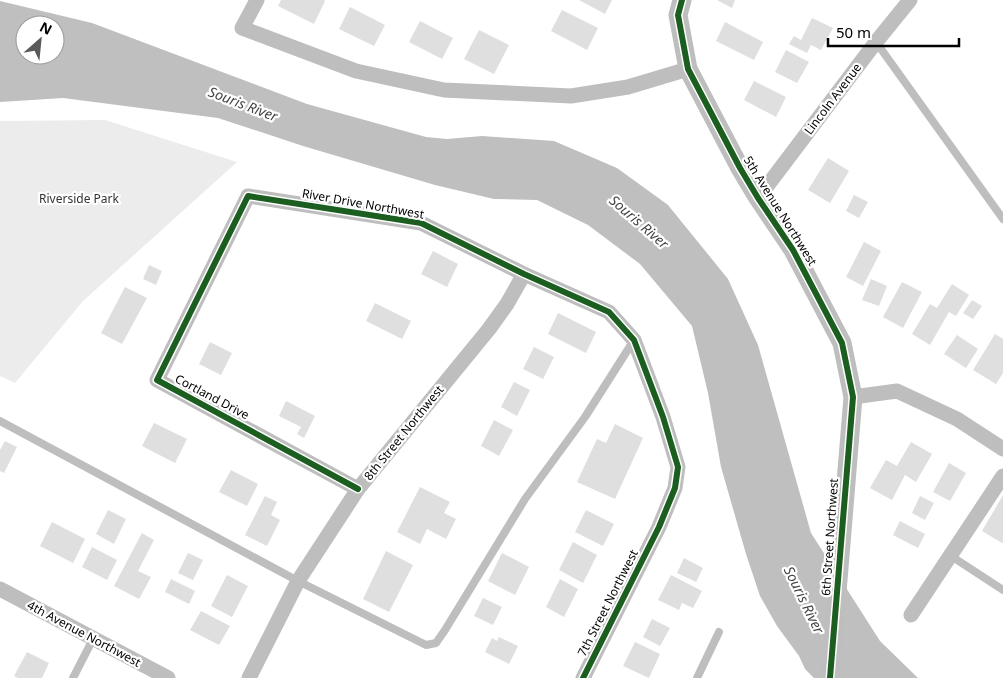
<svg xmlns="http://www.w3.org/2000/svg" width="1003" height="678" viewBox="0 0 1003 678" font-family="'Noto Sans',sans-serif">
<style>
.green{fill:#ececec}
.water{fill:#bfbfbf;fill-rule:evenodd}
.building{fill:#dfdfdf}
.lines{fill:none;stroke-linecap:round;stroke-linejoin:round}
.service{stroke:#bebebe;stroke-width:8}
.minor{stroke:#bebebe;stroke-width:15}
.tertiary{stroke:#bebebe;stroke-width:19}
.cycleway-casing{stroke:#fff;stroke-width:9}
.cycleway{stroke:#1b5e20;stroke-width:6}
.labels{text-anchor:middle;stroke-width:4.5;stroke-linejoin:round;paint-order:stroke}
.street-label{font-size:12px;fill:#000;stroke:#fff}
.park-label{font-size:12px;fill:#333;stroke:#fff}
.water-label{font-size:14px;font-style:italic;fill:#444;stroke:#fff}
</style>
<rect width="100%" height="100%" fill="#fff"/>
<path class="green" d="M105,120L237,162L83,301L15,383L0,376V121Z"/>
<path class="water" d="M0,1L92,23L307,104L426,137L447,139L482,136L554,141L617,168L668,205L728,279L758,345L811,533L880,641L918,678H814L805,669L799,656L777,626L760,596L746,554L721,467L708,393L692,326L640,264L588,225L537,200L494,199L435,185L303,146L218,118L63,98L0,102ZM25,25H55V55H25Z"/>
<path class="building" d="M281,0H324L325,1L314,24L278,6Z
M579,0H612L605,14Z
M717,0H735L732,8Z
M350,7L385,25L374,46L339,29Z
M562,10L598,28L587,50L551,31Z
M812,18L833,28L821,50L811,45L807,53L789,44L794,36L801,40Z
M420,21L453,38L442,59L409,42Z
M725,22L763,42L754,60L716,41Z
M479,30L509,45L494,74L464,59Z
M786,50L809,62L797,83L775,72Z
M754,81L786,97L776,117L744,100Z
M828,158L849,171L830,203L808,190Z
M854,195L868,202L859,218L846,211Z
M864,242L881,251L863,286L846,277Z
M433,251L458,264L447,287L421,274Z
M149,265L162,271L156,285L143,279Z
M871,279L887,286L879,306L862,300Z
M902,282L922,292L903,328L883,317Z
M952,284L969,295L956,316L949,312L930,345L912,334L930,304L937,308Z
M125,287L147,298L122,344L101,333Z
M972,300L982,306L973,319L963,313Z
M375,303L411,321L402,339L366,321Z
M558,313L596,332L586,353L548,334Z
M995,334L1003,339V373L996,384L973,370Z
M957,335L978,349L966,368L944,354Z
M210,342L232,353L221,375L199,364Z
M534,347L554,357L543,379L523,369Z
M514,382L530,390L517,416L501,407Z
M286,401L315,416L304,438L297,434L301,427L279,416Z
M494,420L513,430L499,456L481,446Z
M154,423L187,439L175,463L142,446Z
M615,424L643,438L615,499L577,482L597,439L606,443Z
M5,441L17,447L4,473L0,471V450Z
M911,442L932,454L916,482L905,475L892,500L870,488L886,460L897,466Z
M949,463L966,473L950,501L933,492Z
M231,470L258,484L247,506L219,492Z
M420,487L450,502L444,513L456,519L446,539L427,529L420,544L397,532Z
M1003,495V542L1002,543L982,531Z
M265,496L277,502L271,515L280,520L267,546L245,535Z
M920,496L934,503L925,520L912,513Z
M108,510L126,519L114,544L96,534Z
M586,510L614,524L603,546L575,532Z
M900,521L925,534L918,548L893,535Z
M52,522L85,539L73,563L40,546Z
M142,533L154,540L138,571L151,577L139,599L114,586Z
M573,542L597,555L583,583L559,570Z
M92,547L117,560L107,580L82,567Z
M386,551L413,565L389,612L363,599Z
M188,553L203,560L193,580L178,573Z
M502,553L529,567L515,595L488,581Z
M684,558L703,568L696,582L677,573Z
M227,575L248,586L232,617L211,606Z
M671,575L702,591L693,608L682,603L679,610L658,600Z
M171,579L195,591L189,604L165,592Z
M560,579L578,589L564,617L546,607Z
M483,598L502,607L493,625L474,616Z
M201,611L230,626L219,645L190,630Z
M652,619L670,628L660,646L643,637Z
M499,637L518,646L509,664L485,652L492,638L497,641Z
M635,642L660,654L649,678L623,666Z
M27,652L49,663L42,678H18L14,676Z"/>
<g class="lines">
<path class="service" d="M876,42L1003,219
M0,421L298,581L426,645L436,643L445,630L525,499L585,417L634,340
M951,556L1003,590
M73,678L93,639
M697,678L719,632"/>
<path class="minor" d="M257,0L242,28L356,71L444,90L571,96L628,87L688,69
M758,198L876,42L910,0
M853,397L897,391L957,419L1003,449
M358,489L157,380L248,196L421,223L524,274L609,312L634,340L663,417L678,467L675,488L659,527L583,678
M0,589L168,678
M911,615L1003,476
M249,678L298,581L358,489L489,329L507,304L524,274"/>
<path class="tertiary" d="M682,0L678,15L688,69L740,168L758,198L793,250L842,343L853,397L830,678"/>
<defs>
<path id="cycleway" d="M682,0L678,15L688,69L740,168L758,198L793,250L842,343L853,397L830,678
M358,489L157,380L248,196L421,223L524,274L609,312L634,340L663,417L678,467L675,488L659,527L583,678"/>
</defs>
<use href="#cycleway" class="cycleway-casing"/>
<use href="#cycleway" class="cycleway"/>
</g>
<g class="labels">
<g class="street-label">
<text transform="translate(833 99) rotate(-53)" y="4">Lincoln Avenue</text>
<text transform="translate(363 204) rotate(10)" y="4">River Drive Northwest</text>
<text transform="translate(780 211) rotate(58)" y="4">5th Avenue Northwest</text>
<text transform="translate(212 397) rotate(28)" y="4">Cortland Drive</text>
<text transform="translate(404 433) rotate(-51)" y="4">8th Street Northwest</text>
<text transform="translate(830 537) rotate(-86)" y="4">6th Street Northwest</text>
<text transform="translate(608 603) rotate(-63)" y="4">7th Street Northwest</text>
<text transform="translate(84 634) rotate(28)" y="4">4th Avenue Northwest</text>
</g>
<g class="park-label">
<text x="79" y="203">Riverside Park</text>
</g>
<g class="water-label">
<text transform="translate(243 104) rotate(21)" y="5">Souris River</text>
<text transform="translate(639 222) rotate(41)" y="5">Souris River</text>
<text transform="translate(804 600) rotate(64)" y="5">Souris River</text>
</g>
</g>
<g transform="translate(40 40) rotate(27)"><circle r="24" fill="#ffffff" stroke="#999999"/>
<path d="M0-4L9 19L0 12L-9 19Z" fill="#595959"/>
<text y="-8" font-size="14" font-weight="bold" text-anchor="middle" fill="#000000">N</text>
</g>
<path d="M828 38v8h131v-8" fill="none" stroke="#000000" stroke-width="2.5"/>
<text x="836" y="38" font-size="15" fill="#000000" stroke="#ffffff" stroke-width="4" paint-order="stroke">50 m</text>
</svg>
